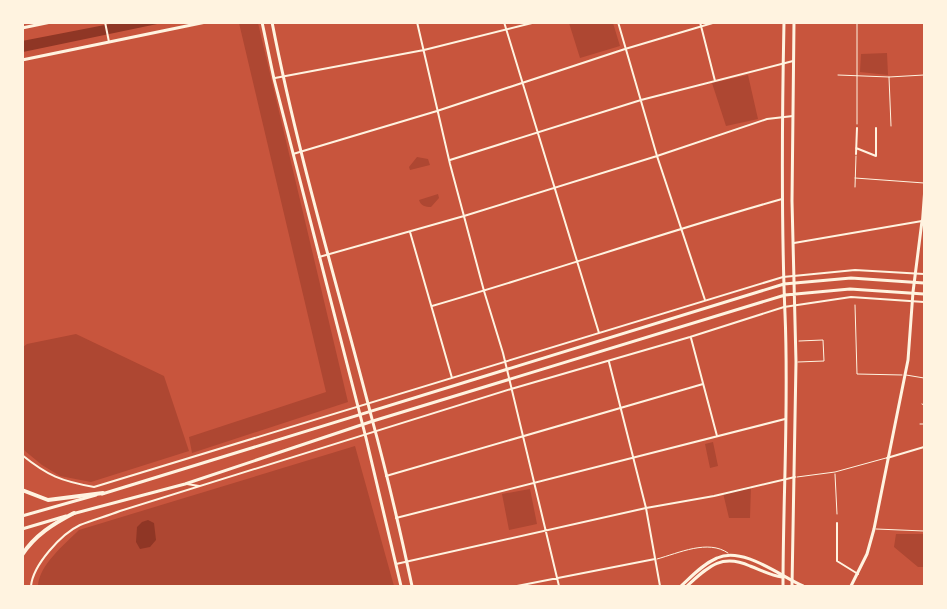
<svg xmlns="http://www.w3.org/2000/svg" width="947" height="609" viewBox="0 0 947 609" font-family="'PT Sans',sans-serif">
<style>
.green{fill:#ae4732}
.water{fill:#8f3625}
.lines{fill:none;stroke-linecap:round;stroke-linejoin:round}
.service{stroke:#fff3e0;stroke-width:1}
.minor{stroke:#fff3e0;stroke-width:2}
.tertiary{stroke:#fff3e0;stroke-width:3}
.secondary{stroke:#fff3e0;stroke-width:3}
.motorway{stroke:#fff3e0;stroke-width:4}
</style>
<rect width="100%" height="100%" fill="#c8553d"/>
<path class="green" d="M239,23H258L348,402L192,453L189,437L326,392Z
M569,23H613L620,46L580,58Z
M887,53L888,75L860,72L861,54Z
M748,75L758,119L726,126L712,83Z
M417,157L428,159L430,165L410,170L409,167Z
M438,194L439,198L431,207C425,207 421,206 419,200Z
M76,334L164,376L189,451L91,482L60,476L42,465L25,451L22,446L23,347L27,344Z
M713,442L718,466L710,468L705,444Z
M355,446L394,586H38C39,565 65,544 79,530Z
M751,486L750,518H729L723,493Z
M530,489L537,524L509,530L502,494Z
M896,534H924V567H918L894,547Z"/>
<path class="water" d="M115,23H162L23,52L22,41Z
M148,520L154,523L156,540L150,547L140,549L136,542L137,527L142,522Z"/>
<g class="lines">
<path class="service" d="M838,75L889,77L924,75
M889,77L891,126
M857,124V22
M855,178L924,183
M855,187L856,156
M855,305L857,374L902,375
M798,362L824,361L823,340L799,341
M906,375L924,378
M922,404L924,405
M920,424H924
M835,474L837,514
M797,477L835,472L886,458
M876,529L924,531
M657,559C679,553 708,539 728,553"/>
<path class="minor" d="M105,22L109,42
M417,22L450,164L484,291L503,353L559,586
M504,22L599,333
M618,22L657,156L705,300
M700,22L715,81
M275,78L424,50L536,22
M856,148L876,156V128
M293,154L437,111L625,49L716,22
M856,154L857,128
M450,160L641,100L793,61
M410,232L452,378
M794,243L922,221L924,194
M319,257L464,216L657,156L767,119L793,116
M432,306C549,272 665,232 782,199
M691,338L717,436
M609,362L646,508L660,586
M22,455C48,476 61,481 94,487L783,277L855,270L924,274
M887,458L924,447
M386,476L703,384
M187,484L199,486
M396,518L785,419
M837,523V561L858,574
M396,564L646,508L714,496L795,477
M31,586C33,565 61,534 80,525C93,520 107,516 120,511L511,389L690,337L784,307L851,297L924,302
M517,586L655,559"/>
<path class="tertiary" d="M262,22L274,79L366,438L401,586
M272,22C298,156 338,287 372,419C387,474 400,530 412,586
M22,28L51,22
M22,60L206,22
M681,586C692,576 703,564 717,558C743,546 780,576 803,586
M687,586C708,567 721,553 750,566C761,570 770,575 782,577
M851,586L867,554L874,529L908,360L913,292L922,221L924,222"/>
<path class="secondary" d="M102,494L784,284L851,278L924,283
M72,514L185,484L373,421L785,295L850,289L924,294
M22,516L96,495
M22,529L66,516
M783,586C783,496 789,404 785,314C781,217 782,119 784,22
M792,586L796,362L792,201L794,22"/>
<path class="motorway" d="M22,490L48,500L103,493
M22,555C35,535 53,524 74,513"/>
</g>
<rect width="947" height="609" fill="none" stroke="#fff3e0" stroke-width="48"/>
</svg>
